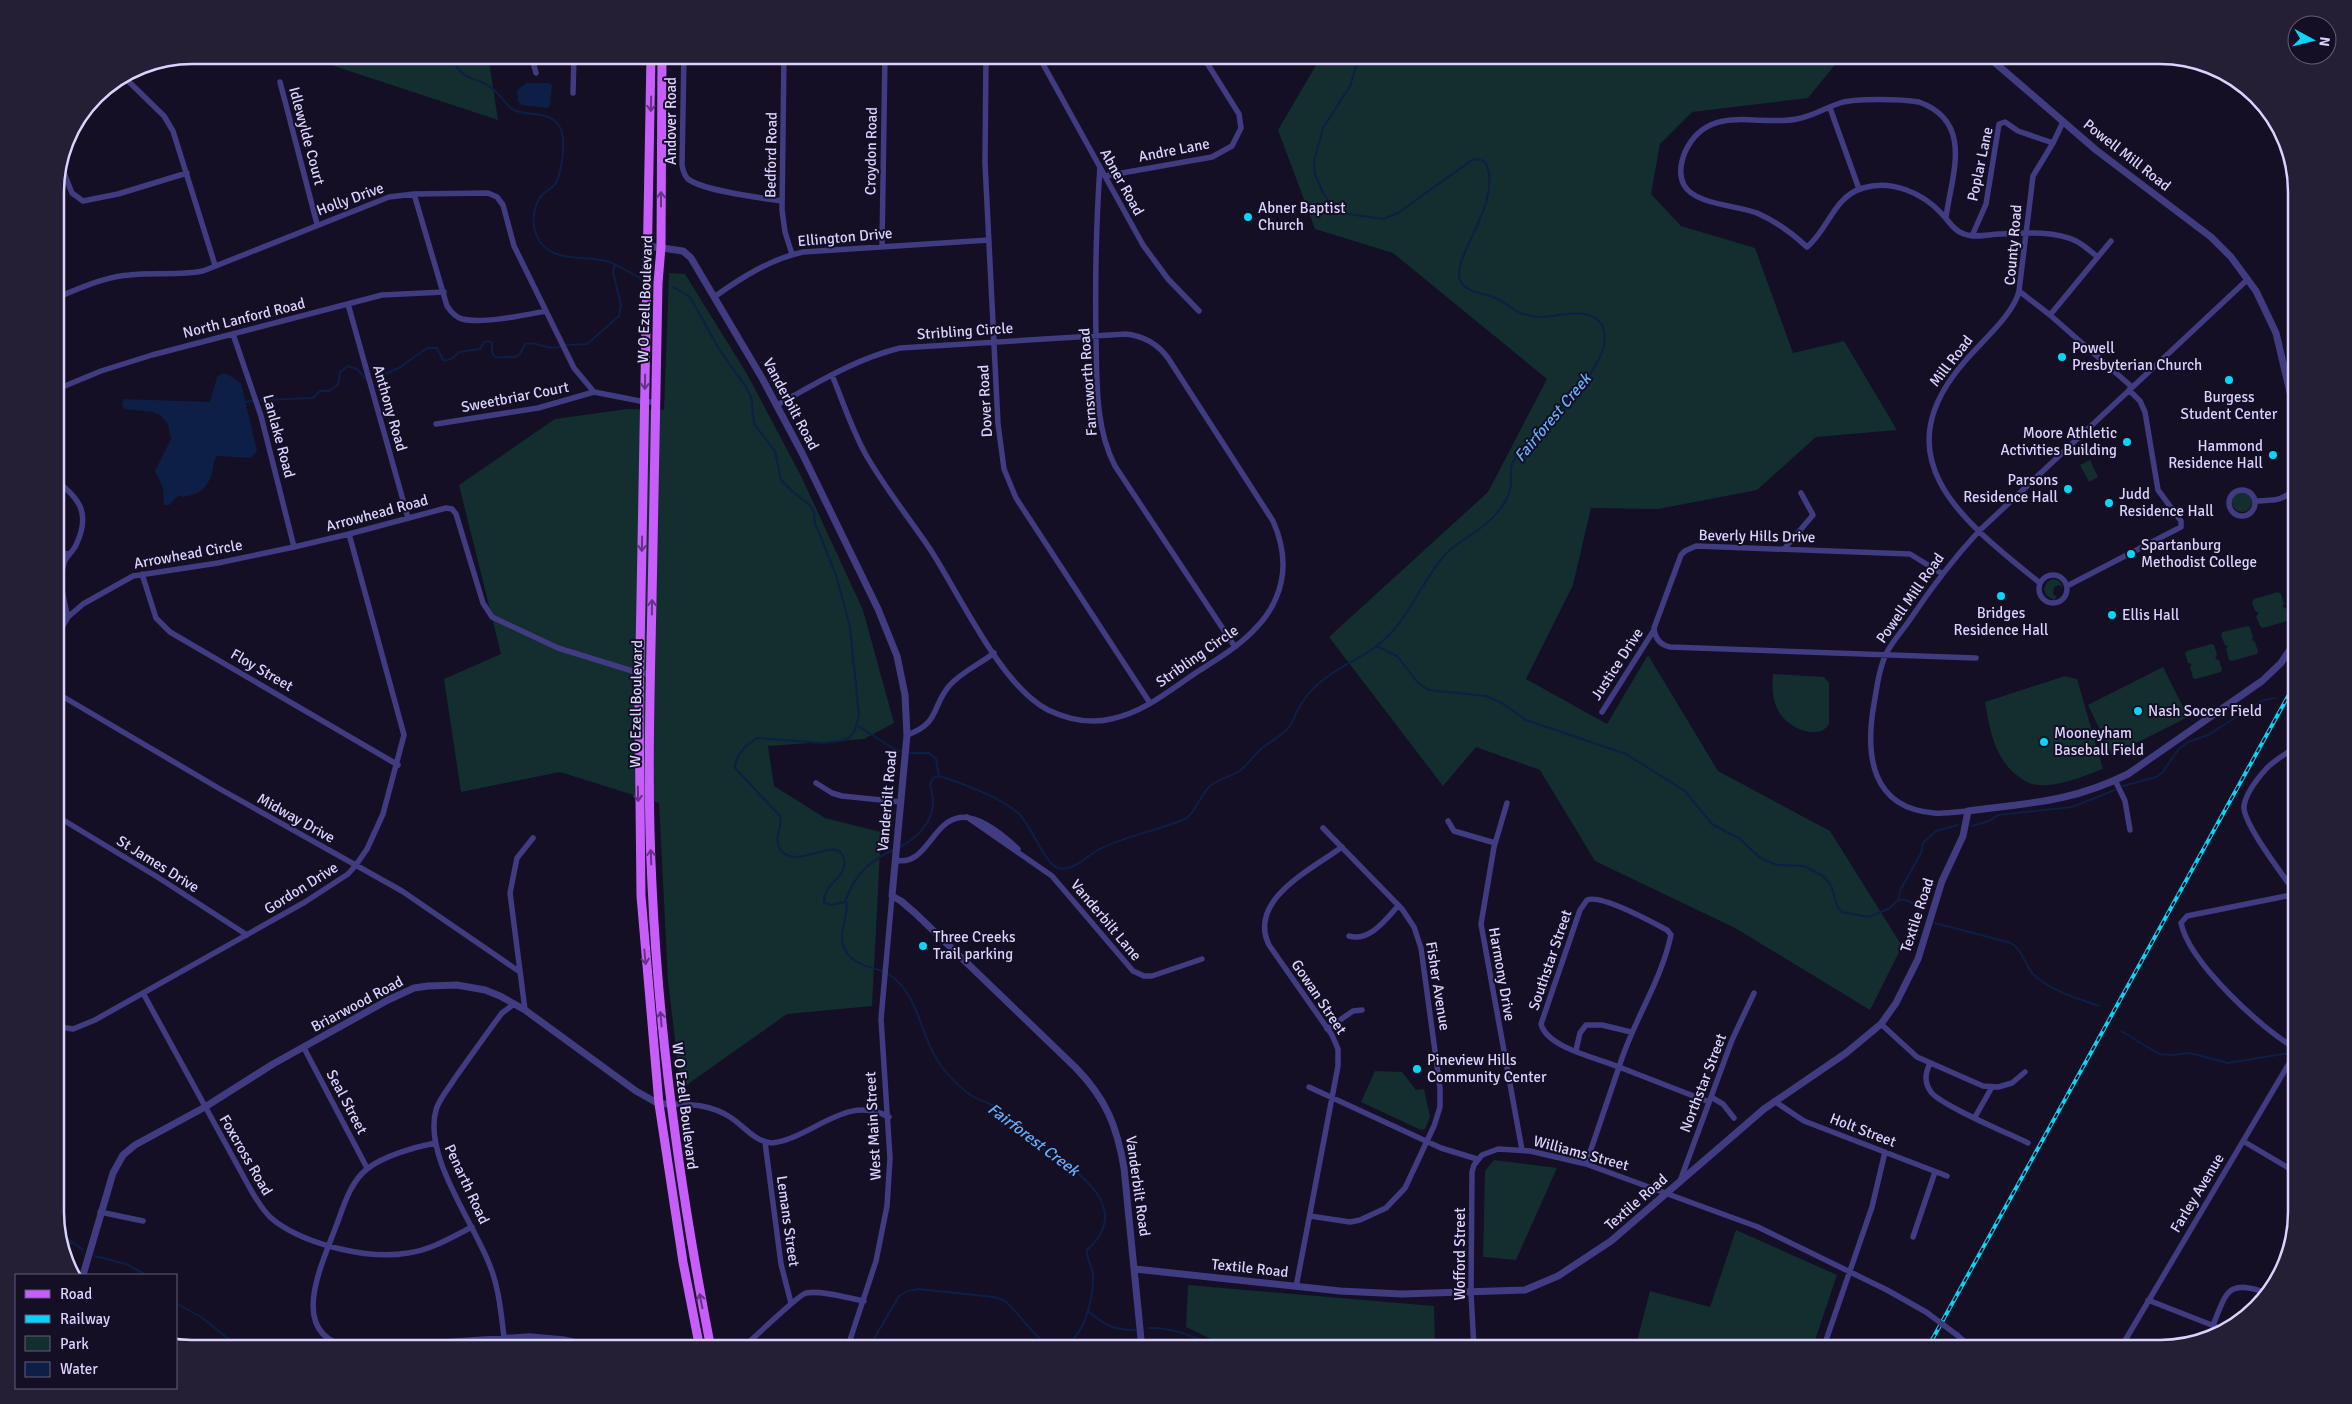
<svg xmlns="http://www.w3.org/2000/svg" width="2352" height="1404" viewBox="0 0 2352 1404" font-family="Signika,sans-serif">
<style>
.green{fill:#122e2e}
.water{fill:#0d1f45}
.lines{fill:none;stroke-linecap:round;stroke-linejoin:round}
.stream{stroke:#0d1f45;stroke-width:2}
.minor{stroke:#413b82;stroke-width:5.5}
.tertiary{stroke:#413b82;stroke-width:7}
.primary{stroke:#c75dfb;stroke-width:9}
.rail-casing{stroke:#05d5f8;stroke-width:4}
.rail{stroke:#140f24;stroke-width:2;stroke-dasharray:5.5;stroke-linecap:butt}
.minor-bridge{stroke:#413b82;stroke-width:5.5}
.oneway{stroke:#653285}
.poi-dot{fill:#05d5f8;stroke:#140f24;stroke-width:2}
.labels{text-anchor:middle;stroke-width:4;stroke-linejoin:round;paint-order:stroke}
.street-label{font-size:15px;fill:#dad3fe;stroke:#140f24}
.poi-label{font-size:15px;fill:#dad3fe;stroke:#140f24;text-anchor:start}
.water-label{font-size:16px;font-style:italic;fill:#64aefc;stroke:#140f24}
.rim{fill:none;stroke:#dad3fe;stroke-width:2.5}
</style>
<rect width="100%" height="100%" fill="#140f24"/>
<path class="green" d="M250,55H488L498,120L322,62Z
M1322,55H1843L1808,98L1692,112L1660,144L1651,194L1681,226L1755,248L1793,353L1844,341L1897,430L1816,437L1757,490L1658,509L1591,508L1573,585L1526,679L1607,724L1648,655L1718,771L1830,831L1902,946L1870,1010L1735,928L1595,861L1540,770L1476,747L1443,786L1329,637L1488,492L1547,379L1393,253L1315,229L1278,130Z
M669,273L685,274L747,374L801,476L863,610L894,723L864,739L768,746L774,786L825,818L881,832L872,1006L787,1014L681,1089L668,981L659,803L560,772L461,792L444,679L501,654L459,485L555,419L627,409L664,410Z
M2090,460L2098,477L2089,482L2080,465Z
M2232 502a10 10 0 1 1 20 0a10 10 0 1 1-20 0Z
M2053,579L2059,581L2063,587L2059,585L2054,587L2053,594L2057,597L2054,600L2046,595L2044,589L2047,582Z
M2278,592L2281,594L2284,604L2282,607L2286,608L2289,618L2287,621L2263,628L2260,626L2256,616L2259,613L2255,611L2252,602L2254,599Z
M2247,626L2250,627L2253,637L2252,640L2255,642L2258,651L2257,654L2232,661L2229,660L2226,649L2228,646L2225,645L2221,635L2223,632Z
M2211,644L2214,645L2217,655L2215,659L2219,660L2222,669L2221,672L2196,679L2193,678L2190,667L2192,664L2188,663L2185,653L2187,651Z
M2163,667L2188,717L2112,755L2088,705Z
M1773,674L1824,677L1829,683V724C1818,742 1787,727 1779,712C1772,700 1772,687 1773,674Z
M2065,676L2077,679L2103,769C2081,777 2056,789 2032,784C2028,783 2025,781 2022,779C1995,762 1990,731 1985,702Z
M1375,1071L1402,1072L1416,1090L1424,1089L1430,1117L1425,1129L1421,1130L1361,1102Z
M1494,1160L1557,1168L1516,1260L1483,1257L1485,1171Z
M1736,1230L1837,1275L1812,1349H1635L1650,1291L1710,1307Z
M1188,1285L1434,1306L1435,1349H1232L1186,1327Z"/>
<path class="water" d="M526,83H549L552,85L550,106L547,108L521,105L518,101L517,90Z
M221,374H227L241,383L257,451L251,458L217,456C212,462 214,472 210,479C204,492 192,498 178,496L169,505H164L163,488L155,471L171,439L168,424L161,416L153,412L125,409L122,406L123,399L210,402L217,377Z"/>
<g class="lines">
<path class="stream" d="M450,55C466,88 475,72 495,91C502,97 506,106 514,110C527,116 546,111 557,123C568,134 562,168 557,181C554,188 547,190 543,194C534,203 531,222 536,234C547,264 582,255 606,261C618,264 629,273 640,278
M673,287L690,297L719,349L746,387L751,397L754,424L775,451L781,480L793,492L810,505L814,512L815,523L836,575L850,627L859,716L854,732L850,737L841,741L823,743L757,738C745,746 736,754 735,768L780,816C783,827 773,837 780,849C796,873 838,832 844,859C848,878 823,883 824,902L830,905L845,902
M567,345L587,344L619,316L621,305L613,272L615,264
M375,378L399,368L427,348H437L443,360C452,361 453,357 459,352L480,349L484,342L488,341L492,343V353L495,357C502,358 508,356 515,357L520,354L525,344C537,340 546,351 559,347
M261,400L313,398L320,391H329L338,385L340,372L348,366L357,369L366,379
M244,402L252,401
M1376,646L1397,656L1419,684L1429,690L1486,696L1502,703L1526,720L1626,754L1685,791L1712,824L1740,839L1760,858L1777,865L1804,866L1823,876L1831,885L1837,906L1842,912L1869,917L1890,908L1898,900L1901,889L1921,853L1923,843L1936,831L1958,825
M858,726L896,750L901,751
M910,753H929L936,759L939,776
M2123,786L2156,777L2162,773L2178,750L2188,742L2208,735L2263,700L2276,698
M1972,826L1989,821L1998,815L2072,807L2115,790
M898,848C916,839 934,822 933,800C933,790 927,788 933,778L939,776C962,783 1000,797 1018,813C1032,826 1044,863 1058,868C1072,872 1086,857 1098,850C1126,835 1158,831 1187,818C1197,809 1200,796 1209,787C1217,779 1229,777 1238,772C1248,766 1253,755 1262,748C1271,741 1281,736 1288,728C1293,723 1294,717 1297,711C1302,702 1310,691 1317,685C1338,665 1368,657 1388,636C1412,612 1423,579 1445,555C1460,538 1483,531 1497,513C1504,505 1511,493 1511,483C1511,477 1510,470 1512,464C1515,457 1524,448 1530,441C1549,418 1620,360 1602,325C1591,305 1557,317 1540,317C1514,316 1512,304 1493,297C1482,293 1465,292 1460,280C1451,256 1505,201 1485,162L1478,159L1472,160L1398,213L1383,219L1348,214L1338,210L1331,204L1323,193L1315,174L1314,161L1323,128L1350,86L1360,55
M1898,900C1911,898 1916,906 1923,916
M1935,923L2011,943C2023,950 2024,964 2033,974C2050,991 2077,998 2099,1006
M883,971C863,966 841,960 842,935C843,924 847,914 847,903L845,902C854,875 868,862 893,850
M2121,1031L2159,1054L2172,1055L2190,1053L2228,1063L2290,1053
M59,1232L83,1250
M62,1242L72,1243
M95,1256L126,1264L146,1275
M176,1303L201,1317L241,1349
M1088,1311C1105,1325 1112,1330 1135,1330
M1149,1328C1176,1327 1198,1339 1222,1349
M868,1349L899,1296L908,1291L918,1289L994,1297L1003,1300C1019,1311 1031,1335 1046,1343C1081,1360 1094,1298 1093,1276C1093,1267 1086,1259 1087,1250C1142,1200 1057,1160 1023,1135C1012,1127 1005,1116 996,1108C990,1102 980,1101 972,1096C961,1089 950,1077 942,1067C920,1039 920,993 888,974"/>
<path class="minor" d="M531,55L536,73
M684,55L682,165C683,171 684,175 688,179C703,191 762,198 782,201
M784,55L782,210L785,232L792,254
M986,55L985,163L998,424L1004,469L1016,498L1150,703
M1038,55L1143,245L1168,279L1199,311
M1043,63L1053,55
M123,76L164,116L173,131L215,265
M280,82L317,224
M573,93L574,55
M1830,108L1859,189
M2063,122L2053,143L2033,176L2019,291L2050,315L2132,387
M60,163L72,193L83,201L118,194L187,173
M1100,167C1096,224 1095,282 1096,339C1097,381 1095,428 1115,466L1235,647
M1105,176L1212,157L1232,146L1241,128L1239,114L1202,55
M414,194L447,306C451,312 455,317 462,319C483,324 525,315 546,311
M1946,217C1952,174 1974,122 1919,102C1902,99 1856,98 1840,103C1825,108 1813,116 1797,119C1757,127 1708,102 1685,152C1681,162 1678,174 1684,185C1695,205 1737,205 1757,213C1775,221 1793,234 1807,247C1829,229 1833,197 1863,188C1891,179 1923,193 1942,214C1949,221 1954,231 1964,234C1974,238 1987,235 1998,234C2022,233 2054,230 2076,241C2084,245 2091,252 2098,257
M1972,236L1986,204L1999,124L2005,122L2018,131L2053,143
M882,246L885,55
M2019,291C2014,314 1981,342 1966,360C1879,458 1963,521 2040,583
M714,297C741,278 770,259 803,252L989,240
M55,298C79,289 103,277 129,275C154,272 178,276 203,271L389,197L414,194L488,193L497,197L503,205L514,246L546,311L574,368L594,392
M348,304L408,518
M2050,315L2111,241
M233,334L261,416L294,547
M55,390L101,371L152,355L382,295L444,292
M777,405C817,383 855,359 900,348L1126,334C1144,336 1157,343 1168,358L1273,521C1284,546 1287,573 1276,598C1271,611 1262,622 1252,632C1236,648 1216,660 1197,672C1170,690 1143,713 1111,719C1090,724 1067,719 1048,710C1001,686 960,595 930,549C909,518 885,488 866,455C852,430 843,402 832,375
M436,424L538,408L594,392L645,402H656
M55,480C80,498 91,514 76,545C73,552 66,556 64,563C58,579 64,601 68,617
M2229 503a13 13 0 1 1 26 0a13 13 0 1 1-26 0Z
M2255,501C2276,500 2280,502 2297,488
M1785,548L1813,515L1801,493
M55,552L69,554
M1941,573L1910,554L1696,546L1685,551L1681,555L1654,628C1655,638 1660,645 1670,647L1976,658
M142,574L156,618L170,632L398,765
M2039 589a14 14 0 1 1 28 0a14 14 0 1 1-28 0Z
M2067,586L2181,527V521L2158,490L2145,412L2140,401L2129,390
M55,639L68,617L83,604L133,576L218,563L294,547L349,534L446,508L452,509L456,514L483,603L492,617L558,648L639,673L650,674
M55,692L220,789L402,891L520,972
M1602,712L1654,630
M907,735C940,723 931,708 949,686C961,672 980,664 994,653
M2297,746C2287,754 2275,759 2266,769C2257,779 2246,793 2244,806C2242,823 2286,879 2297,895
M2115,780L2125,801L2130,830
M816,783L832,793L842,796L901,802
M1507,803L1494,847L1481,924L1522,1150
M1968,811C1957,812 1945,814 1934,813C1871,808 1865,755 1874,704C1877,687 1879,668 1887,652C1893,641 1902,631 1909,621C1931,588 1952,560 1979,531L2248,279
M55,815L159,878L247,935
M967,817L1052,876L1133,971L1144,976H1152L1202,959
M1448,821L1454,831L1495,843
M895,860C941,871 931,767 1018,849
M2296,894L2187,916L2181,923C2189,962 2262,1030 2297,1049
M1349,936C1370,942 1386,919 1398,906
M143,993L252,1192C259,1203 265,1214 276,1222C308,1245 369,1260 408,1253C431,1250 452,1237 472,1227
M525,1010L510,893L517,858L533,838
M1881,1024L1917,1057L1983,1086L1998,1087L2012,1083L2025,1072
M55,1026L73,1029L95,1020L305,902L348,874L356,865L367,849L383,814L404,735L349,534
M1327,1029L1353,1011L1362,1010
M304,1048L367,1168
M1576,1050L1580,1033L1586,1025H1602L1631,1032
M1930,1063C1925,1074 1924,1082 1931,1092C1940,1105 2010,1134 2028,1143
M1309,1087L1441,1148L1477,1159
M1711,1097L1723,1104L1734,1118
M1774,1101L1804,1121L1947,1176
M670,1104C692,1104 711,1105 730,1117C744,1126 755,1142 772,1143C813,1138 846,1093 889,1117
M1975,1117L1992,1087
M2243,1141L2297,1173
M765,1142L781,1264L791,1303
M435,1143C415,1147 383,1156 367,1169C349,1183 343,1209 335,1229C320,1269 286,1338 354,1348L529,1336L563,1339L608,1349
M1586,1164L1619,1067C1598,1058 1547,1048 1541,1024L1580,910L1587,900C1601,894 1652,922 1667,930L1671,935C1661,982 1633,1021 1619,1067L1709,1102
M1680,1181L1732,1040L1754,993
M100,1212L143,1221
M1310,1216L1350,1222L1360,1220L1386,1208L1405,1188L1434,1126L1440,1107V1088L1421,948L1414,927L1402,909L1323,828
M1913,1237L1935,1172
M1296,1287L1338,1066V1049L1332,1035L1269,945C1247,900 1312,869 1342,847
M2148,1300L2227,1331
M2213,1325C2227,1291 2227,1279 2267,1293
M1957,1335L1973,1349
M504,1337C501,1313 499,1288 490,1266C474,1223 423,1156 436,1110C439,1099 449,1088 455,1078C471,1056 486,1034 502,1013L514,1004
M741,1349C751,1341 799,1294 806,1293C821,1290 848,1298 864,1301
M847,1349L876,1261L887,1206L890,1158L881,1019L892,896
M1474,1349L1471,1293L1472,1172L1474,1165L1482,1155L1498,1149L1530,1151L1586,1164L1758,1227L1887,1290L1926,1312
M1823,1349L1872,1207L1885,1152
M2120,1349L2297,1050"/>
<path class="tertiary" d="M1986,55L2096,150L2211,237L2231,257L2256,291L2276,333L2297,422
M648,246L683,251L691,258L762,378L802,453L878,609L897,656L905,695L907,735L892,896L901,901L915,913L1076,1068C1106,1099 1117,1126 1124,1168L1142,1349
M1135,1269L1340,1291L1402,1294L1525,1290L1558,1276L1611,1241L1764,1109L1846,1053L1881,1024L1896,1003L1918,959L1942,881L1963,836L1968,811C2029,803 2072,802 2128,774L2262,681L2281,663L2297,639
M83,1275L113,1173L123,1155L135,1145L205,1107L273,1064L388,1000L414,988L428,986L457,985L485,990L500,996L525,1010L636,1091L659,1104H670"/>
<path class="primary" d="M651,55L639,706L641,896L659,1104L683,1262L700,1349
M662,55L661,247L658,283C656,388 654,494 652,600C650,695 647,790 652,885C659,1042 681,1195 711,1349"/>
<defs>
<path id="rail" d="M2296,180L2297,185
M1927,1349L2297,680"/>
</defs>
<use href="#rail" class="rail-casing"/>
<use href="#rail" class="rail"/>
<path class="minor-bridge" d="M1926,1312L1957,1335"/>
</g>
<defs><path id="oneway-shaft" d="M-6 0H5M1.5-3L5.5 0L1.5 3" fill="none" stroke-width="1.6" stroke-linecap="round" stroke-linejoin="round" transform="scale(1.25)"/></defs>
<g class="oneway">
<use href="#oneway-shaft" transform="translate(651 104) rotate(91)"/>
<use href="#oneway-shaft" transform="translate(661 199) rotate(-90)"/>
<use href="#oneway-shaft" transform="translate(645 382) rotate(91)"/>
<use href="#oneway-shaft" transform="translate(642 544) rotate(91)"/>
<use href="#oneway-shaft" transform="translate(652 607) rotate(-89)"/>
<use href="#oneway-shaft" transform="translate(638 794) rotate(89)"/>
<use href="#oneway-shaft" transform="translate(651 857) rotate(-92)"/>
<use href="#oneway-shaft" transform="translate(645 957) rotate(85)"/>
<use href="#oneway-shaft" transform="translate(661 1019) rotate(-95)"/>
<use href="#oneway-shaft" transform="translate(701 1301) rotate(-101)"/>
</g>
<g class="poi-dot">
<circle cx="1248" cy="217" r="5"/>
<circle cx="2062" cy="357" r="5"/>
<circle cx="2229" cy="380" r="5"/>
<circle cx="2127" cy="442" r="5"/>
<circle cx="2273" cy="455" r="5"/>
<circle cx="2068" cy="489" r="5"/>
<circle cx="2109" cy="503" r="5"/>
<circle cx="2131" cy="554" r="5"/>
<circle cx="2001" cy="596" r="5"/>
<circle cx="2112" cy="615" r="5"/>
<circle cx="2138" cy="711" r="5"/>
<circle cx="2044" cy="742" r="5"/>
<circle cx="923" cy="946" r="5"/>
<circle cx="1417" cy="1069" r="5"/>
</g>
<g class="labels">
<g class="street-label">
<text transform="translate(671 121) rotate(-90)" y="5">Andover Road</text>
<text transform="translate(307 136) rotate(75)" y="5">Idlewylde Court</text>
<text transform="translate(1174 150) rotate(-11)" y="5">Andre Lane</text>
<text transform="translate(871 151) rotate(-89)" y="5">Croydon Road</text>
<text transform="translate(771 155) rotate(-89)" y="5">Bedford Road</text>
<text transform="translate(2127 155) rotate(38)" y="5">Powell Mill Road</text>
<text transform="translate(1980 164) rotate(-78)" y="5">Poplar Lane</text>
<text transform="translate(1122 182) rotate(61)" y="5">Abner Road</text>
<text transform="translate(350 199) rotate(-20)" y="5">Holly Drive</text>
<text transform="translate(845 237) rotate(-5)" y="5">Ellington Drive</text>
<text transform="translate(2013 245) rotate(-85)" y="5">County Road</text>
<text transform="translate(645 299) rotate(-88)" y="5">W O Ezell Boulevard</text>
<text transform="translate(244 318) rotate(-14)" y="5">North Lanford Road</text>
<text transform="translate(965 331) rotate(-4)" y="5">Stribling Circle</text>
<text transform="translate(1951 361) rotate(-52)" y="5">Mill Road</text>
<text transform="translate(1088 382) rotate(-94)" y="5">Farnsworth Road</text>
<text transform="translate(515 397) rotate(-11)" y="5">Sweetbriar Court</text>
<text transform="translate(985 401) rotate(-93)" y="5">Dover Road</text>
<text transform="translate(791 404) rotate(62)" y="5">Vanderbilt Road</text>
<text transform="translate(390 408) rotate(74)" y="5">Anthony Road</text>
<text transform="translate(279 436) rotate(75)" y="5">Lanlake Road</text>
<text transform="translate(377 513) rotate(-15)" y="5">Arrowhead Road</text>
<text transform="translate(1757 536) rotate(1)" y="5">Beverly Hills Drive</text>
<text transform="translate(188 554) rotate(-10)" y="5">Arrowhead Circle</text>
<text transform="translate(1910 598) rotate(-55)" y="5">Powell Mill Road</text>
<text transform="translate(1197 656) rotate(-35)" y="5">Stribling Circle</text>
<text transform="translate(1617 664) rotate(-57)" y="5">Justice Drive</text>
<text transform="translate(262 670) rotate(30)" y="5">Floy Street</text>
<text transform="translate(636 704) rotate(-89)" y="5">W O Ezell Boulevard</text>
<text transform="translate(887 801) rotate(-85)" y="5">Vanderbilt Road</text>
<text transform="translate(296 818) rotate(29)" y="5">Midway Drive</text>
<text transform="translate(158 864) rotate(32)" y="5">St James Drive</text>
<text transform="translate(301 888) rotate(-32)" y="5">Gordon Drive</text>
<text transform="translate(1917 915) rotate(-72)" y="5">Textile Road</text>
<text transform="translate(1106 920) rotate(50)" y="5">Vanderbilt Lane</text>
<text transform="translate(1550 960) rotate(-71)" y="5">Southstar Street</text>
<text transform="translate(1502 974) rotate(80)" y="5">Harmony Drive</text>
<text transform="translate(1438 986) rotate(81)" y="5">Fisher Avenue</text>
<text transform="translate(1319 997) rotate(56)" y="5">Gowan Street</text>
<text transform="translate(357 1004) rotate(-28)" y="5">Briarwood Road</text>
<text transform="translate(1703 1083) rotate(-69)" y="5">Northstar Street</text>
<text transform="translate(347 1102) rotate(62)" y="5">Seal Street</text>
<text transform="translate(685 1106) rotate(83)" y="5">W O Ezell Boulevard</text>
<text transform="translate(873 1126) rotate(-93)" y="5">West Main Street</text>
<text transform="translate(1863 1130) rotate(21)" y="5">Holt Street</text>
<text transform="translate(1581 1153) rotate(15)" y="5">Williams Street</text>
<text transform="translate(246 1155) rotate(60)" y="5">Foxcross Road</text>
<text transform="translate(467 1184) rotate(65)" y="5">Penarth Road</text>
<text transform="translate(1138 1186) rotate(82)" y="5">Vanderbilt Road</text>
<text transform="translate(2197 1193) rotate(-59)" y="5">Farley Avenue</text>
<text transform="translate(1636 1202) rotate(-41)" y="5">Textile Road</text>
<text transform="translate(788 1221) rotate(82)" y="5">Lemans Street</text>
<text transform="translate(1460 1254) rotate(-90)" y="5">Wofford Street</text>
<text transform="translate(1250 1268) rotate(6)" y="5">Textile Road</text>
</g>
<g class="poi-label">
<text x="1258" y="213">Abner Baptist<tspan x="1258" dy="17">Church</tspan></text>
<text x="2072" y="353">Powell<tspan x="2072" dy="17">Presbyterian Church</tspan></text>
<text x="2229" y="402" text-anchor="middle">Burgess<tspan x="2229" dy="17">Student Center</tspan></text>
<text x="2117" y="438" text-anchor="end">Moore Athletic<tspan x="2117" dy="17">Activities Building</tspan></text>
<text x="2263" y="451" text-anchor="end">Hammond<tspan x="2263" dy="17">Residence Hall</tspan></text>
<text x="2058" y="485" text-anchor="end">Parsons<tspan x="2058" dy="17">Residence Hall</tspan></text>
<text x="2119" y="499">Judd<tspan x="2119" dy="17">Residence Hall</tspan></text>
<text x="2141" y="550">Spartanburg<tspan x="2141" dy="17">Methodist College</tspan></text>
<text x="2001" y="618" text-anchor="middle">Bridges<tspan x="2001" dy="17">Residence Hall</tspan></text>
<text x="2122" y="620">Ellis Hall</text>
<text x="2148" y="716">Nash Soccer Field</text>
<text x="2054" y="738">Mooneyham<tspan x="2054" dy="17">Baseball Field</tspan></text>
<text x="933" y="942">Three Creeks<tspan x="933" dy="17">Trail parking</tspan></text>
<text x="1427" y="1065">Pineview Hills<tspan x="1427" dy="17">Community Center</tspan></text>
</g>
<g class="water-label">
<text transform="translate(1552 417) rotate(-50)" y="6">Fairforest Creek</text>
<text transform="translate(1034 1139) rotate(37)" y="6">Fairforest Creek</text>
</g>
</g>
<path d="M0 0H2352V1404H0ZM192 64H2160A128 128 0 0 1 2288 192V1212A128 128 0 0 1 2160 1340H192A128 128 0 0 1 64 1212V192A128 128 0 0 1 192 64Z" fill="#241f35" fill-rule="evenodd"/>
<path class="rim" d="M192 64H2160A128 128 0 0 1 2288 192V1212A128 128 0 0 1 2160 1340H192A128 128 0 0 1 64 1212V192A128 128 0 0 1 192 64Z"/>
<rect x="15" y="1274" width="162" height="115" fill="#140f24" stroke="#635d7b"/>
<rect x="25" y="1290" width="25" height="8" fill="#c75dfb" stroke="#635d7b"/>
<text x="60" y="1299" font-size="15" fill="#dad3fe">Road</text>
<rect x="25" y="1315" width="25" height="8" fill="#05d5f8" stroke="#635d7b"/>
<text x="60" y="1324" font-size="15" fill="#dad3fe">Railway</text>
<rect x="25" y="1336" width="25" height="15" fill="#122e2e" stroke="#635d7b"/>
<text x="60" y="1349" font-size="15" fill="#dad3fe">Park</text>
<rect x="25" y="1362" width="25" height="15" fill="#0d1f45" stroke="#635d7b"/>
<text x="60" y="1374" font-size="15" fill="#dad3fe">Water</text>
<g transform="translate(2312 40) rotate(97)"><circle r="24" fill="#140f24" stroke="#635d7b"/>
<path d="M0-4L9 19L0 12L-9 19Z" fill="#05d5f8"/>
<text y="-8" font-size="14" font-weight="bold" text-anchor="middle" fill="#dad3fe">N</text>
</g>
</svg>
